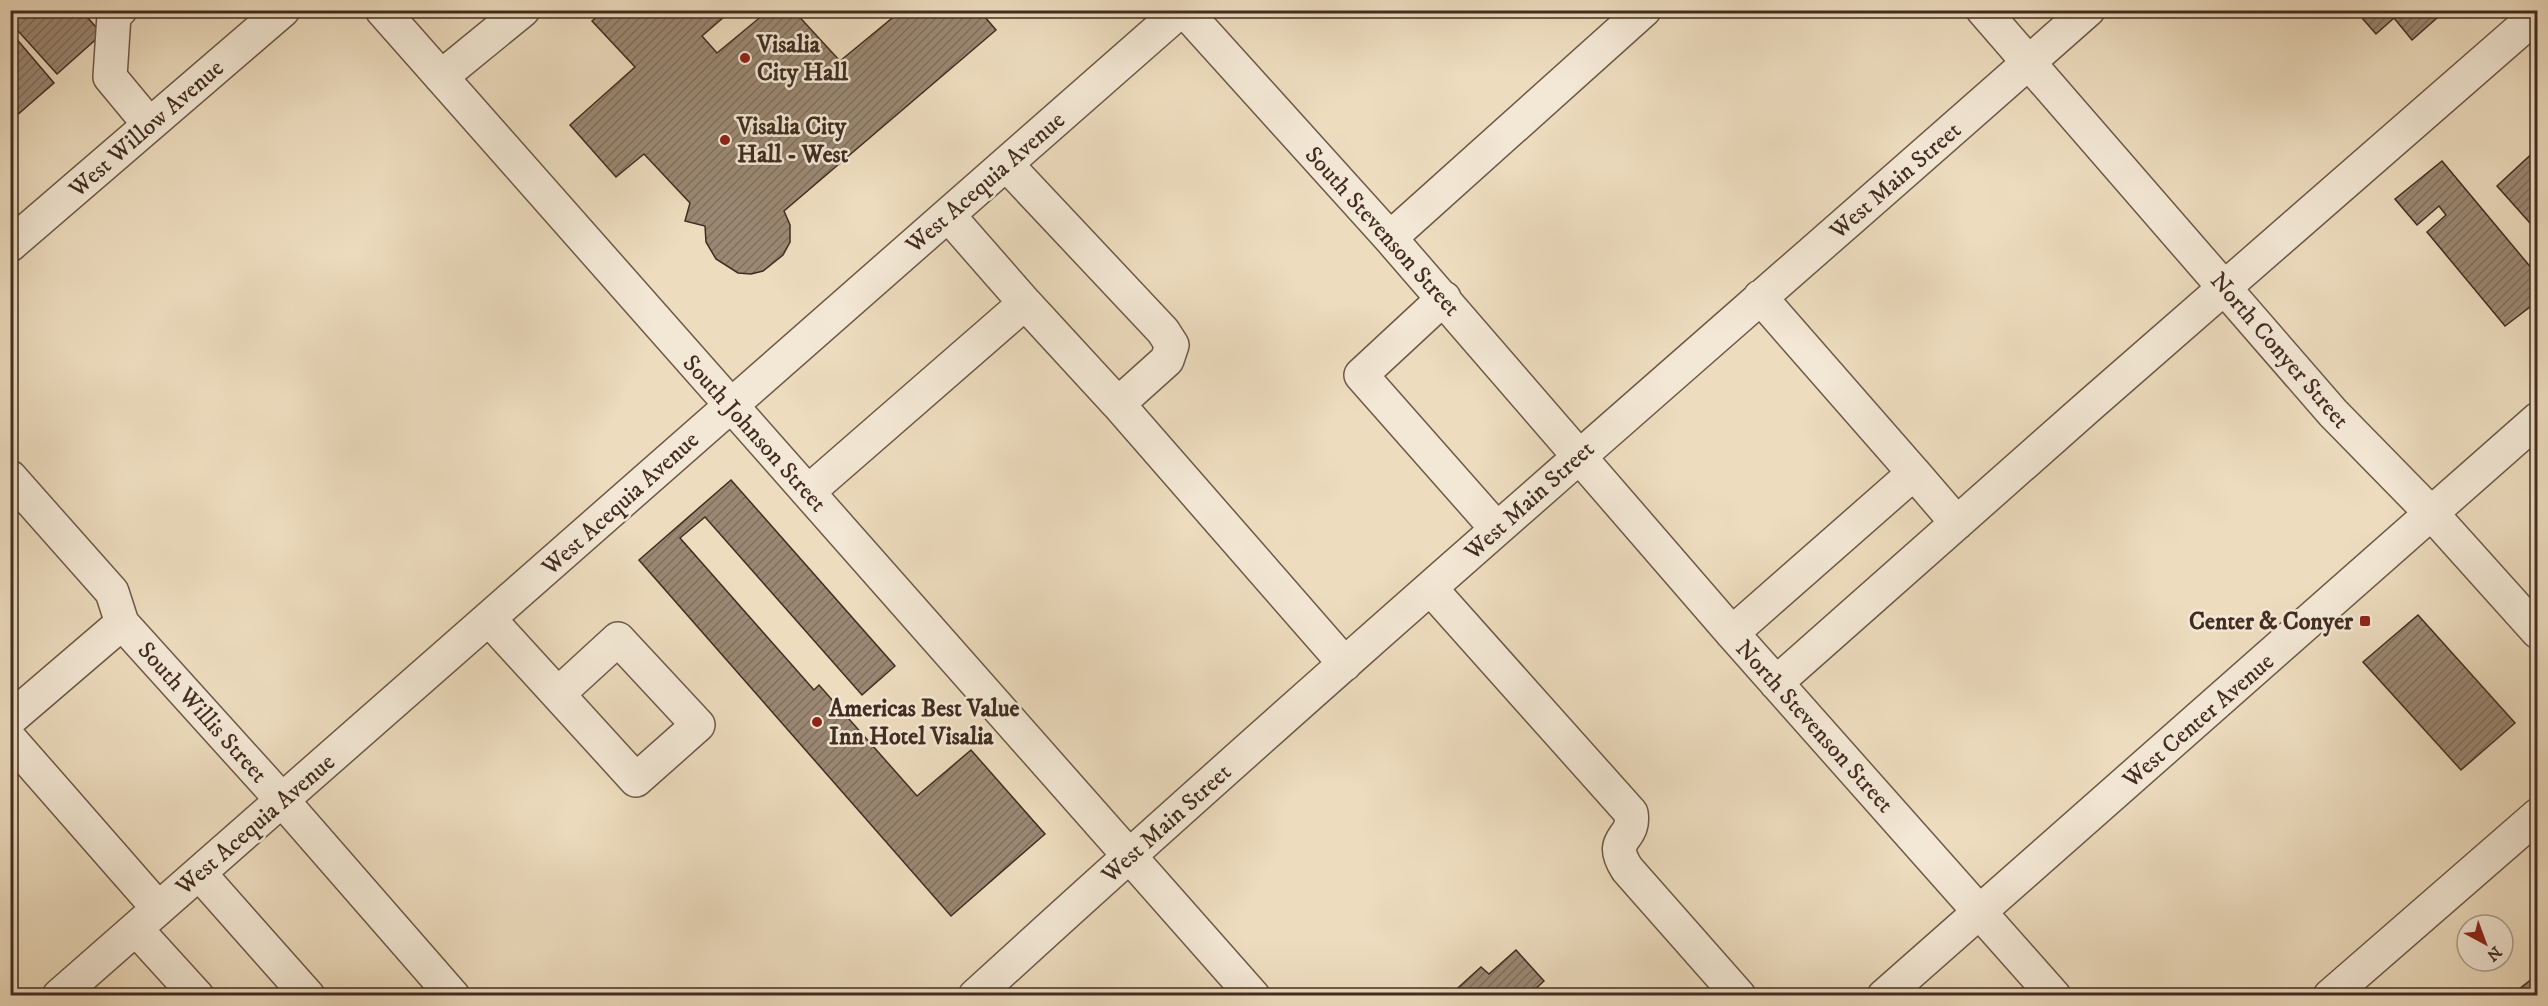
<svg xmlns="http://www.w3.org/2000/svg" width="2548" height="1006" viewBox="0 0 2548 1006" font-family="'IM FELL DW Pica',serif">
<style>
.building{fill:url(#building-hatch);stroke:#422c21;stroke-width:1.5}
.lines{fill:none;stroke-linecap:round;stroke-linejoin:round}
.minor-casing{stroke:#6d5848;stroke-width:36}
.minor{stroke:#f3e8d5;stroke-width:33}
.poi-dot{fill:#8f2418;stroke:#f3e8d5;stroke-width:2}
.labels{text-anchor:middle;stroke-width:5;stroke-linejoin:round;paint-order:stroke}
.poi-label{font-size:24px;font-weight:bold;fill:#422c21;stroke:#f3e8d5;text-anchor:start}
.street-label{font-size:24px;fill:#422c21;stroke:#f3e8d5}
</style>
<defs>
<pattern id="building-hatch" width="6" height="6" patternUnits="userSpaceOnUse" patternTransform="scale(1.5)"><rect width="6" height="6" fill="#9b8873"/><path d="M-1 1l2-2M0 6l6-6M5 7l2-2" fill="none" stroke="#806f5e"/></pattern>
</defs>
<rect width="100%" height="100%" fill="#eddcbe"/>
<filter id="stains"><feTurbulence type="fractalNoise" baseFrequency=".00333" numOctaves="4"/><feColorMatrix values="0 0 0 0 .2 0 0 0 0 .09 0 0 0 0 .02 0 0 0 .5 -.17"/></filter>
<radialGradient id="worn" r=".72"><stop offset=".6" stop-color="#630" stop-opacity="0"/><stop offset="1" stop-color="#630" stop-opacity=".3"/></radialGradient>
<path class="building" d="M10,10H81L102,34L57,74L10,22Z
M605,10H732L702,36L717,53L769,10H793L840,61L902,10H979L996,30L784,211L790,225V242L783,255L763,271L751,274L738,273L716,259L706,242L705,226L685,221L690,203L644,154L616,177L570,125L635,67L592,21Z
M2355,10H2446L2412,40L2394,18L2376,34Z
M14,36L54,83L16,116H10V39Z
M2538,148V232L2497,186Z
M2442,161L2538,276V301L2505,326L2427,232L2446,215L2439,206L2417,225L2395,199Z
M731,480L895,666L862,695L705,517L680,538L814,690L819,685L917,796L971,750L1045,834L951,916L639,560Z
M2418,615L2515,723L2461,770L2363,662Z
M1516,950L1544,981L1528,996H1449L1481,967L1489,974Z
M2538,974V996H2522L2518,990Z"/>
<g class="lines">
<defs>
<path id="minor" d="M120,10L114,15L110,77L149,124
M382,10L1253,996
M1184,10L1390,238L1732,633L2054,996
M1983,10L2333,413L2432,514L2538,632
M441,77L523,10
M1006,164L1163,331L1172,345L1167,360L1118,404
M948,215L1025,303L1118,404L1345,664
M1390,238L1644,10
M10,245L283,10
M1760,297L1914,473
M1444,298L1361,375L1497,529
M10,477L112,592L122,623L282,800L453,996
M808,492L1025,303
M1431,589L1631,813C1636,841 1606,836 1627,869L1739,996
M489,619L636,780L698,725L618,639L558,694
M1732,633L1914,473L1957,523
M1776,683L2090,405L2538,14
M10,719L122,623
M10,739L158,908
M199,873L308,996
M136,929L197,996
M59,996L1181,10
M975,996C1341,661 1717,338 2088,10
M1884,996L2538,419
M2330,996L2538,815"/>
</defs>
<use href="#minor" class="minor-casing"/>
<use href="#minor" class="minor"/>
</g>
<g class="poi-dot">
<circle cx="745" cy="58" r="6"/>
<circle cx="725" cy="140" r="6"/>
<rect x="2359" y="615" width="12" height="12" rx="3"/>
<circle cx="817" cy="722" r="6"/>
</g>
<g class="labels">
<g class="poi-label">
<text x="757" y="52">Visalia<tspan x="757" dy="28">City Hall</tspan></text>
<text x="737" y="134">Visalia City<tspan x="737" dy="28">Hall - West</tspan></text>
<text x="2353" y="629" text-anchor="end">Center &amp; Conyer</text>
<text x="829" y="716">Americas Best Value<tspan x="829" dy="28">Inn Hotel Visalia</tspan></text>
</g>
<g class="street-label">
<text transform="translate(146 128) rotate(-41)" y="8">West Willow Avenue</text>
<text transform="translate(1895 180) rotate(-41)" y="8">West Main Street</text>
<text transform="translate(985 182) rotate(-41)" y="8">West Acequia Avenue</text>
<text transform="translate(1383 231) rotate(48)" y="8">South Stevenson Street</text>
<text transform="translate(2280 350) rotate(49)" y="8">North Conyer Street</text>
<text transform="translate(755 433) rotate(48)" y="8">South Johnson Street</text>
<text transform="translate(1529 500) rotate(-42)" y="8">West Main Street</text>
<text transform="translate(620 503) rotate(-42)" y="8">West Acequia Avenue</text>
<text transform="translate(203 712) rotate(48)" y="8">South Willis Street</text>
<text transform="translate(2198 720) rotate(-41)" y="8">West Center Avenue</text>
<text transform="translate(1815 726) rotate(48)" y="8">North Stevenson Street</text>
<text transform="translate(1166 823) rotate(-42)" y="8">West Main Street</text>
<text transform="translate(255 824) rotate(-41)" y="8">West Acequia Avenue</text>
</g>
</g>
<rect width="2548" height="1006" fill="none" stroke="#eddcbe" stroke-width="36"/>
<rect x="12" y="12" width="2524" height="982" fill="none" stroke="#422c21" stroke-width="3"/>
<rect x="18" y="18" width="2512" height="970" fill="none" stroke="#422c21" stroke-width="1.5"/>
<g transform="translate(2485 943) rotate(139)"><circle r="28" fill="#f3e8d5" stroke="#ac9d8d" stroke-width="1.5"/>
<path d="M0-4.5L10 22L0 15L-10 22Z" fill="#8f2418"/>
<text y="-9" font-size="16" font-weight="bold" text-anchor="middle" fill="#422c21">N</text>
</g>
<rect width="100%" height="100%" filter="url(#stains)"/>
<rect width="100%" height="100%" fill="url(#worn)"/>
</svg>
